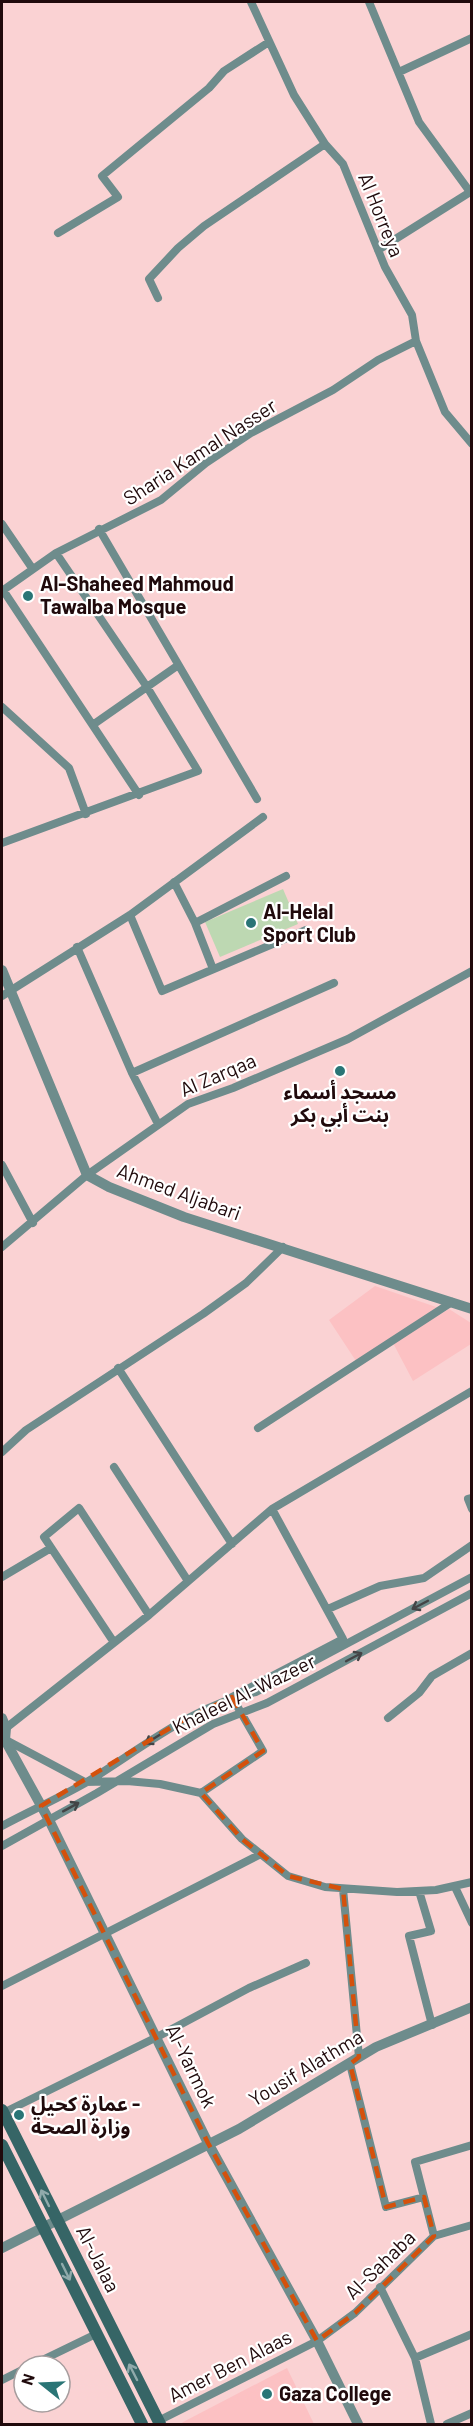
<svg xmlns="http://www.w3.org/2000/svg" width="473" height="2426" viewBox="0 0 473 2426" font-family="Barlow,'Noto Sans Arabic',sans-serif">
<style>
.built{fill:#fcc1c3}
.green{fill:#bdd8b2}
.lines{fill:none;stroke-linecap:round;stroke-linejoin:round}
.minor{stroke:#6e8c8c;stroke-width:8}
.tertiary{stroke:#6e8c8c;stroke-width:10}
.secondary{stroke:#366566;stroke-width:12}
.oneway{stroke:#434446}
.oneway2{stroke:#90aaab}
.marked{fill:none;stroke:#d4510c;stroke-width:4.5;stroke-dasharray:12 8;stroke-linejoin:round}
.poi-dot{fill:#2a7576;stroke:#fff;stroke-width:2}
.labels{text-anchor:middle;stroke-width:4.5;stroke-linejoin:round;paint-order:stroke}
.street-label{font-size:20px;fill:#200a0c;stroke:#fff}
.poi-label{font-size:20px;font-weight:bold;fill:#200a0c;stroke:#fff;text-anchor:start}
</style>
<rect width="100%" height="100%" fill="#fad2d3"/>
<path class="built" d="M375,1286L439,1308L356,1361L329,1320Z
M449,1309L471,1323V1344L413,1381L393,1343Z
M287,2368L314,2424H180L185,2421Z"/>
<path class="green" d="M283,889L298,924L220,957L205,922Z"/>
<g class="lines">
<path class="minor" d="M251,2L294,95L325,144L343,164L385,267L412,315L416,341L445,412L472,444
M369,2L419,122L470,192
M399,72L472,38
M58,233L118,197L102,176L209,88L224,71L269,42
M378,250L472,191
M158,298L149,279L178,248L204,226L325,144
M2,524L32,568
M99,529L257,799
M3,590L139,795
M2,591L56,553L161,500L206,463L251,433L333,390L378,360L416,341
M2,707L69,768L86,814
M94,724L177,666
M2,843L198,771L147,687L56,553
M174,882L195,923L213,969
M130,915L162,991L306,930
M195,923L286,876
M77,947L132,1073L158,1124
M2,996L130,915L263,817
M132,1073L334,983
M2,1165L33,1223
M2,1247L87,1175L188,1104L233,1088L348,1039L472,971
M118,1368L232,1544
M258,1428L452,1302
M2,1452L26,1430L203,1314L246,1283L283,1247
M114,1467L188,1581
M472,1498L468,1499L472,1509
M2,1577L51,1548
M328,1609L380,1586L424,1578L472,1545
M113,1641L44,1537L79,1508L149,1615
M388,1718L419,1693L432,1676L472,1653
M6,1728L149,1615L272,1509L472,1391
M6,1740L85,1782L127,1781L160,1784L201,1793L242,1839L288,1876L325,1887L397,1892L436,1890L472,1882
M201,1793L263,1751L232,1697L343,1639L272,1509
M2,1826C30,1811 59,1798 87,1782C141,1749 192,1706 256,1692L472,1577
M2,1846L97,1793L213,1724L267,1703L472,1593
M455,1887L472,1923
M343,1889L359,2057
M419,1891L431,1931L409,1936L432,2025
M2,1986L261,1854
M350,2064L386,2207L424,2197
M3,2113L157,2037L249,1988L306,1963
M434,2236L415,2162L472,2145
M380,2287L415,2358L431,2424
M415,2358L472,2334
M30,2366L96,2334
M2,2380L24,2369
M158,2421L317,2341L355,2313L434,2236L472,2225
M447,2424L472,2413"/>
<path class="tertiary" d="M2,970L87,1175L109,1187L184,1217L472,1309
M2,1718L6,1728L5,1740L49,1820L208,2143L317,2341L358,2424
M2,2248L239,2129L376,2047L472,2007"/>
<path class="secondary" d="M2,2110L160,2424
M2,2145L142,2424"/>
</g>
<defs><path id="oneway-shaft" d="M-6 0H5M1.5-3L5.5 0L1.5 3" fill="none" stroke-width="1.6" stroke-linecap="round" stroke-linejoin="round" transform="scale(1.5)"/></defs>
<g class="oneway">
<use href="#oneway-shaft" transform="translate(420 1605) rotate(152)"/>
<use href="#oneway-shaft" transform="translate(354 1657) rotate(-28)"/>
<use href="#oneway-shaft" transform="translate(153 1739) rotate(148)"/>
<use href="#oneway-shaft" transform="translate(71 1807) rotate(-29)"/>
</g>
<g class="oneway2">
<use href="#oneway-shaft" transform="translate(45 2198) rotate(-116)"/>
<use href="#oneway-shaft" transform="translate(66 2272) rotate(64)"/>
<use href="#oneway-shaft" transform="translate(133 2372) rotate(-117)"/>
</g>
<path class="marked" d="M232,1697L263,1751L201,1793L242,1839L288,1876L343,1889L359,2057L350,2064L386,2207L424,2197L434,2236L355,2313L317,2341L208,2143L41,1806L180,1722Z"/>
<g class="poi-dot">
<circle cx="28" cy="596" r="6"/>
<circle cx="251" cy="923" r="6"/>
<circle cx="340" cy="1071" r="6"/>
<circle cx="19" cy="2115" r="6"/>
<circle cx="267" cy="2394" r="6"/>
</g>
<g class="labels">
<g class="street-label">
<text transform="translate(381 215) rotate(68)" y="7">Al Horreya</text>
<text transform="translate(200 452) rotate(-33)" y="7">Sharia Kamal Nasser</text>
<text transform="translate(218 1075) rotate(-23)" y="7">Al Zarqaa</text>
<text transform="translate(179 1192) rotate(20)" y="7">Ahmed Aljabari</text>
<text transform="translate(244 1694) rotate(-26)" y="7">Khaleel Al-Wazeer</text>
<text transform="translate(191 2066) rotate(64)" y="7">Al-Yarmok</text>
<text transform="translate(306 2068) rotate(-31)" y="7">Yousif Alathma</text>
<text transform="translate(98 2259) rotate(63)" y="7">Al-Jalaa</text>
<text transform="translate(380 2265) rotate(-44)" y="7">Al-Sahaba</text>
<text transform="translate(230 2366) rotate(-27)" y="7">Amer Ben Alaas</text>
</g>
<g class="poi-label">
<text x="40" y="591">Al-Shaheed Mahmoud<tspan x="40" dy="23">Tawalba Mosque</tspan></text>
<text x="263" y="919">Al-Helal<tspan x="263" dy="23">Sport Club</tspan></text>
<text x="340" y="1099" text-anchor="middle">مسجد أسماء<tspan x="340" dy="23">بنت أبي بكر</tspan></text>
<text x="31" y="2111">عمارة كحيل -<tspan x="31" dy="23">وزارة الصحة</tspan></text>
<text x="279" y="2401">Gaza College</text>
</g>
</g>
<rect width="473" height="2426" fill="none" stroke="#200a0c" stroke-width="6"/>
<g transform="translate(42 2384) rotate(288)"><circle r="28" fill="#ffffff" stroke="#a69d9e" stroke-width="1.5"/>
<path d="M0-4.5L10 22L0 15L-10 22Z" fill="#2a7576"/>
<text y="-9" font-size="16" font-weight="bold" text-anchor="middle" fill="#200a0c">N</text>
</g>
</svg>
